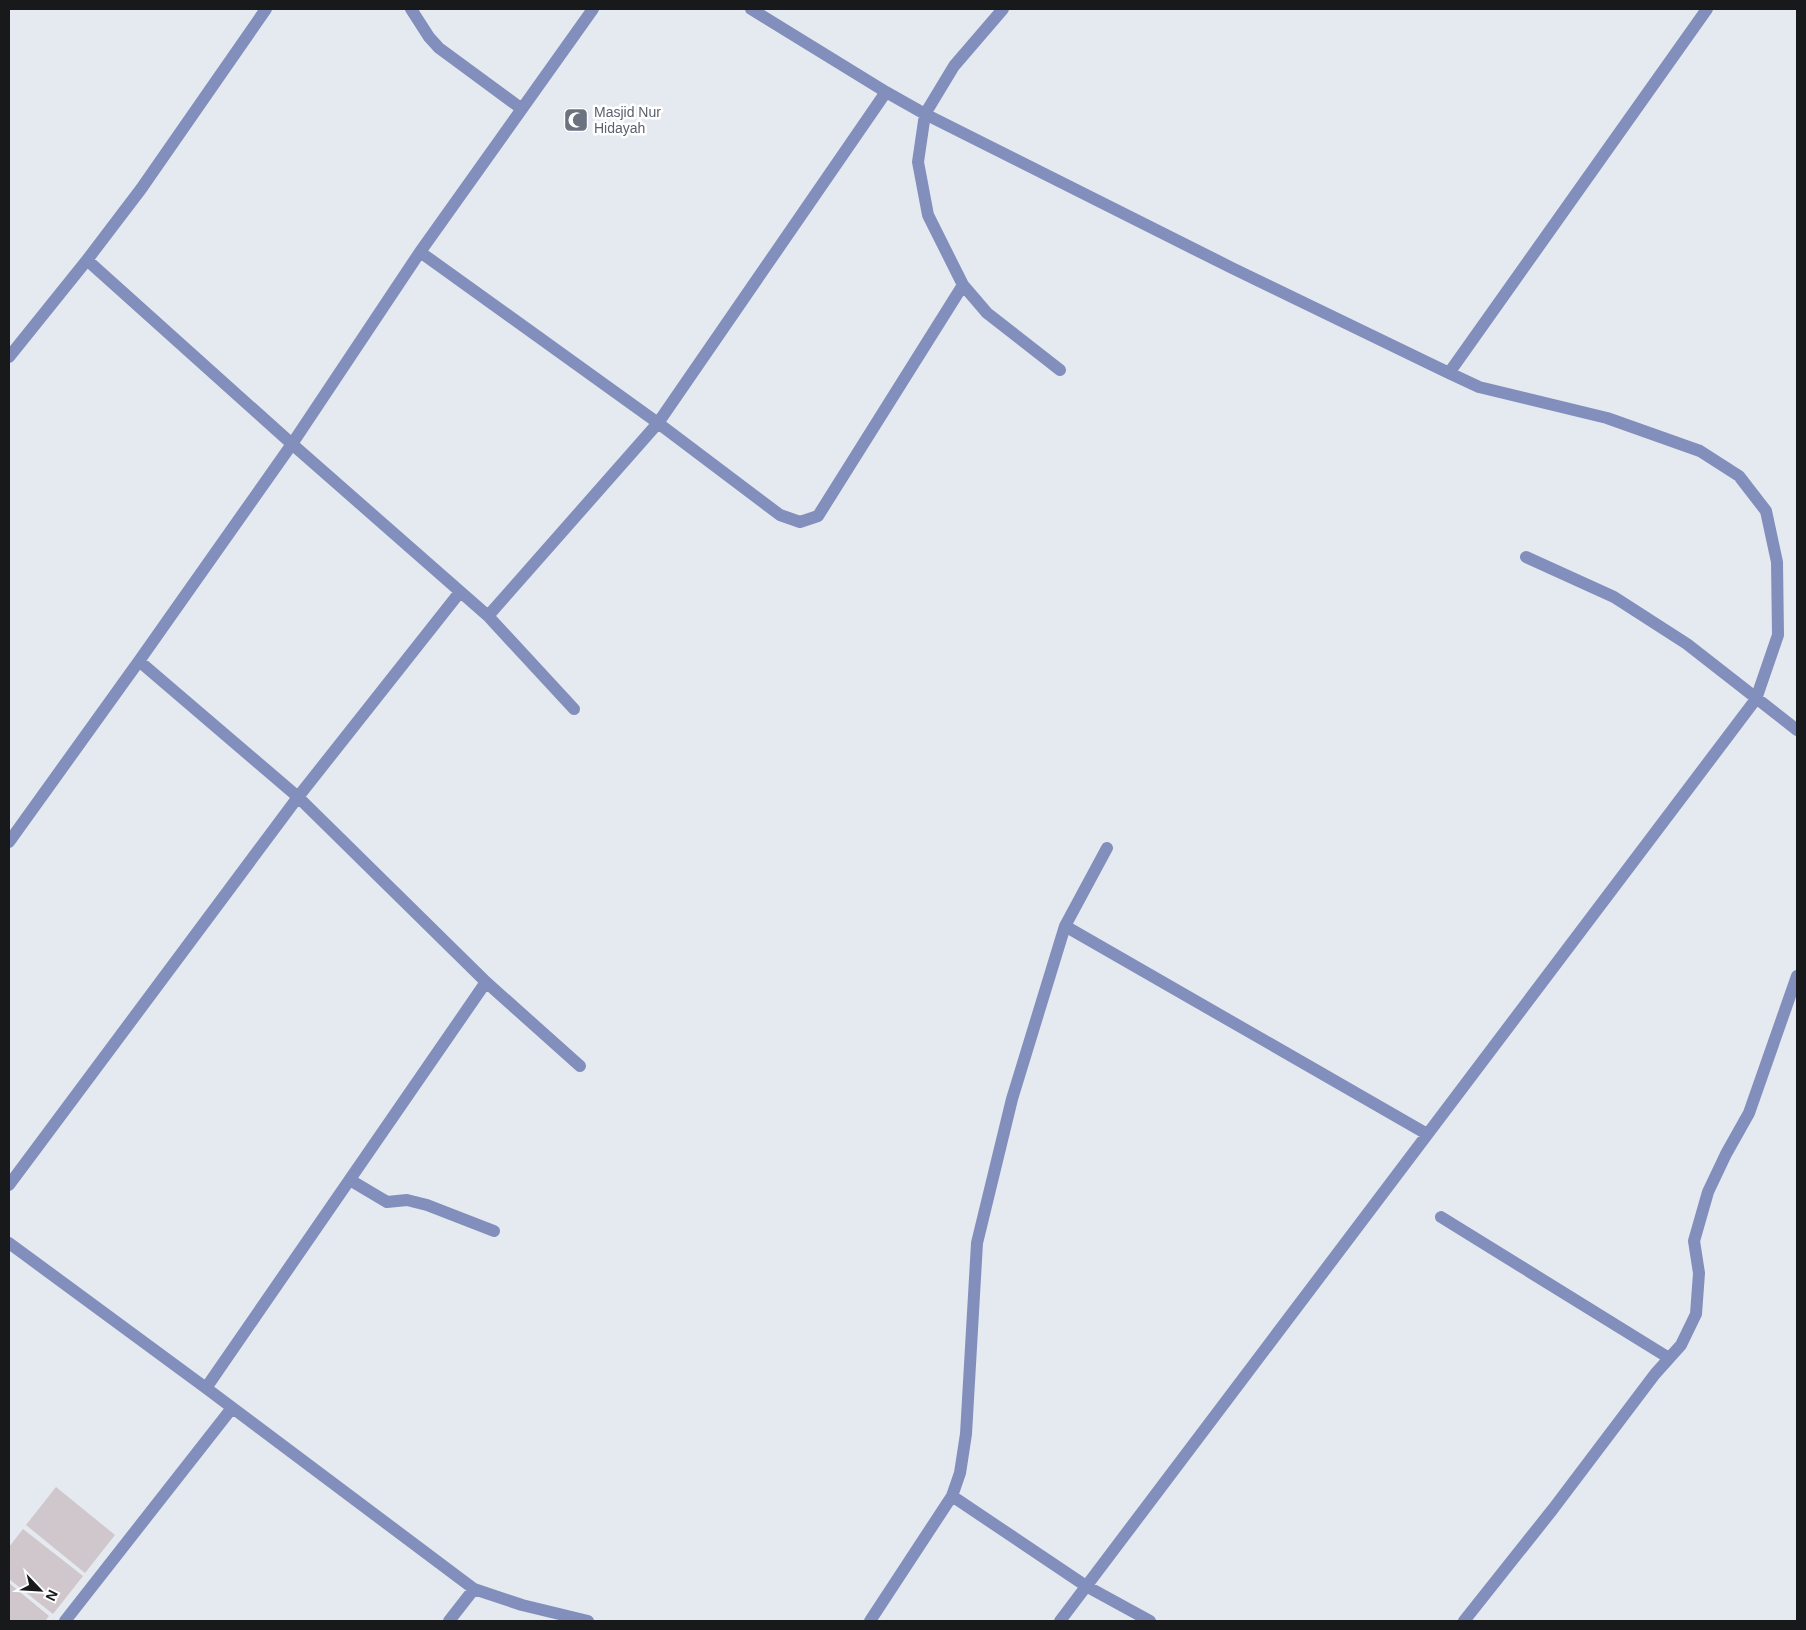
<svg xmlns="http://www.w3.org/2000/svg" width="1806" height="1630" viewBox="0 0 1806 1630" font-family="Helvetica,sans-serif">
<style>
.building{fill:#cfc7cb}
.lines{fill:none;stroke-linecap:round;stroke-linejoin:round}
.street{stroke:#828fbd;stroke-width:12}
.labels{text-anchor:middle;stroke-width:5;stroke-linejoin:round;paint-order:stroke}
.worship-label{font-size:14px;fill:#5b616d;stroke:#fff;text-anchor:start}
</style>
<rect width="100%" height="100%" fill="#e5eaf0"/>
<path class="building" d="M56,1487L115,1535L85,1573L26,1525Z
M23,1529L83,1576L53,1614L9,1579V1547Z
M9,1583L49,1616L45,1621H9Z"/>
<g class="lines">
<path class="street" d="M411,9L429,37L439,48L522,109
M751,9L886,92L925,114L1232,268L1449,373L1479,387L1607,418L1700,451L1739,476L1766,511L1777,562L1778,635L1756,699L1060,1621
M1003,9L954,66L925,114L918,162L928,215L963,285L987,313L1060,370
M420,252L658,423L780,515L800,522L818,516L963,285
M87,260L292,444L488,616L574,709
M9,357L87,260L141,189L266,9
M1449,373L1707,9
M1526,557L1614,597L1687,644L1797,730
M488,616L658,423L886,92
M139,661L298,797L486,982L580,1066
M9,842L139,661L292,444L420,252L593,9
M1065,926L1427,1134
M350,1180L387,1202L407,1200L427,1205L494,1231
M9,1185L298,797L460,592
M1441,1217L1669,1358
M9,1243L206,1388L474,1589L522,1605L588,1621
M206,1388L486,982
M952,1496L1086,1586L1150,1621
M65,1621L232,1408
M449,1621L474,1589
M870,1621L952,1496L960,1473L966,1434L977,1243L1012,1099L1065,926L1107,848
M1464,1621L1553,1509L1655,1374L1681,1345L1696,1314L1699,1273L1694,1241L1708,1192L1726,1154L1749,1113L1797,976"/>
</g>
<defs>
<symbol id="mosque-square" viewBox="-11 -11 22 22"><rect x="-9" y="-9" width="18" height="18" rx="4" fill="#6b7280" stroke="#fff"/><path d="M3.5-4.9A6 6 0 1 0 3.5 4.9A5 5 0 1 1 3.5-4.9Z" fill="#fff"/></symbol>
</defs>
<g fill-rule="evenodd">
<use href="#mosque-square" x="562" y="106" width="28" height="28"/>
</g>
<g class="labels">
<g class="worship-label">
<text x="594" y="117">Masjid Nur<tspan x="594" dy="16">Hidayah</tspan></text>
</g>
</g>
<rect width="1806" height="1630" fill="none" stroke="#17191b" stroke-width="20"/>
<g transform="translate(40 1590) rotate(115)" stroke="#ffffff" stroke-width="4" paint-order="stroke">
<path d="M0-4L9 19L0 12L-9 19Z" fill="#17191b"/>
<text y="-8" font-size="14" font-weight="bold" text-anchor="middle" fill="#17191b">N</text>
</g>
</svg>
